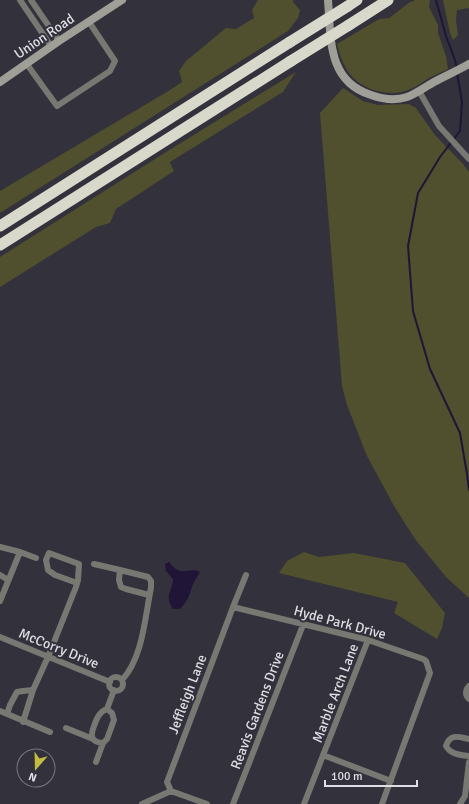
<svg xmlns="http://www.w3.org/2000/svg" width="469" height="804" viewBox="0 0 469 804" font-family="Signika,sans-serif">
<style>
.green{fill:#504f2e}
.water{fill:#211537}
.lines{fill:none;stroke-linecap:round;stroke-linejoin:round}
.stream{stroke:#211537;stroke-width:2}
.street{stroke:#787873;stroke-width:6}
.secondary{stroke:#9f9f97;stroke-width:8}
.highway{stroke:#d9d9cb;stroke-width:11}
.highway-bridge{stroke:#d9d9cb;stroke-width:11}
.labels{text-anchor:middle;stroke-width:4;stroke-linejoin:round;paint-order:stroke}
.street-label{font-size:14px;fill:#dfdee4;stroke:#33313b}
</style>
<rect width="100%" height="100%" fill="#33313b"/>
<path class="green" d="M258,0H293V2L300,10L298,18L288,31L0,213V191L170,90L182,82L179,71L186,61L226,28L236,29L254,18L252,10Z
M414,0H430L429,7L438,25V33L446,56L448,69C442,72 435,75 429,78C420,84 412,90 401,92C382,96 357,87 347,70C342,62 339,53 337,44L379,19L389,18L410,2L414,1Z
M443,0H469V8L457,10L456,20L458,35L453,40L450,33Z
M296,72L283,92L170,162L174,171L116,209L110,223L96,227L0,287V257L166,152Z
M343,88L363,101L378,105L409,104L416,108L435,135L463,164L469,172V598L446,577L415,539L394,506L367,456L347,405L342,386L320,113Z
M304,552L319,557L354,553L405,563L445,613L442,628L437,639L394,613L398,602L279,573L287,561Z"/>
<path class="water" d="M169,562C182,579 187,566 200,572C198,576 195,580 193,584C189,595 189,600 180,609H173C164,595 172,593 173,579L166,571L165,564Z"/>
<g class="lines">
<path class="stream" d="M436,0L446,36L455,60L457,69
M457,73L462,102L460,131L440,157L418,193L408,246L413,311L430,369L460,433L467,474L469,490"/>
<path class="street" d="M20,0L51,46
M31,0L59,41
M26,63L57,106L110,71L115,61L89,22
M419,91L439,126L469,159
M0,547L20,552L36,558
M94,564L120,570
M0,575L8,580
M0,601L20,552
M233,607L368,640L423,659L426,661L430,673L382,804
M0,637L110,682
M109 684a7 7 0 1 1 14 0a7 7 0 1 1-14 0Z
M122,680C143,658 145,616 151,588V581L148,577L120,570L119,580L121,587L126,589L149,595
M469,686C465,690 465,695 469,699
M107,709C99,712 97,718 94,726C90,736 91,742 103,743L107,739L114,720L112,713L107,709L114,690
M0,711L50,732
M7,714L10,705L17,692L23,691L33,690
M23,722L33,690L48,657L76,587L78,580L79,564L49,553L46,560L48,570L55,575L77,583
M66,728L93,739
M469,739C459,737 450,733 446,746C450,754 460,755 469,756
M323,755L391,781
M96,762L103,743
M171,791L207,804
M142,804L171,791L167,782L233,607L246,575
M233,804L303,625
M304,804L368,640
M460,804L465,796L469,762"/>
<path class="secondary" d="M328,0C331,38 327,81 371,95C382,99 395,101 407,97C416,94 425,87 434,82C445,76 457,71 469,64
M0,82L59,41L122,0"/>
<path class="highway" d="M348,6L357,0
M349,25L388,0
M0,226L290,42
M0,245L291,61"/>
<path class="highway-bridge" d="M290,42L348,6
M291,61L349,25"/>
</g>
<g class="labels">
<g class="street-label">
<text transform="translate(44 36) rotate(-34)" y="5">Union Road</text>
<text transform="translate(340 622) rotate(15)" y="5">Hyde Park Drive</text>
<text transform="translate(59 648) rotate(22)" y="5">McCorry Drive</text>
<text transform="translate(335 693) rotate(-69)" y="5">Marble Arch Lane</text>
<text transform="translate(187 694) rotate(-69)" y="5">Jeffleigh Lane</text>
<text transform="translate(257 710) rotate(-69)" y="5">Reavis Gardens Drive</text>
</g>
</g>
<g transform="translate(36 768) rotate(200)"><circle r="19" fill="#33313b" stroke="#78767f"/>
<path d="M0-3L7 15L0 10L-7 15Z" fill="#c4bc3e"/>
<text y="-6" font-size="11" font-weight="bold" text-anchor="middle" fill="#dfdee4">N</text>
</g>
<path d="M325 780v6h92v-6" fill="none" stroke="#dfdee4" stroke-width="2"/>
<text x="331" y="780" font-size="12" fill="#dfdee4" stroke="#33313b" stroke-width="3" paint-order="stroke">100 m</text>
</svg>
